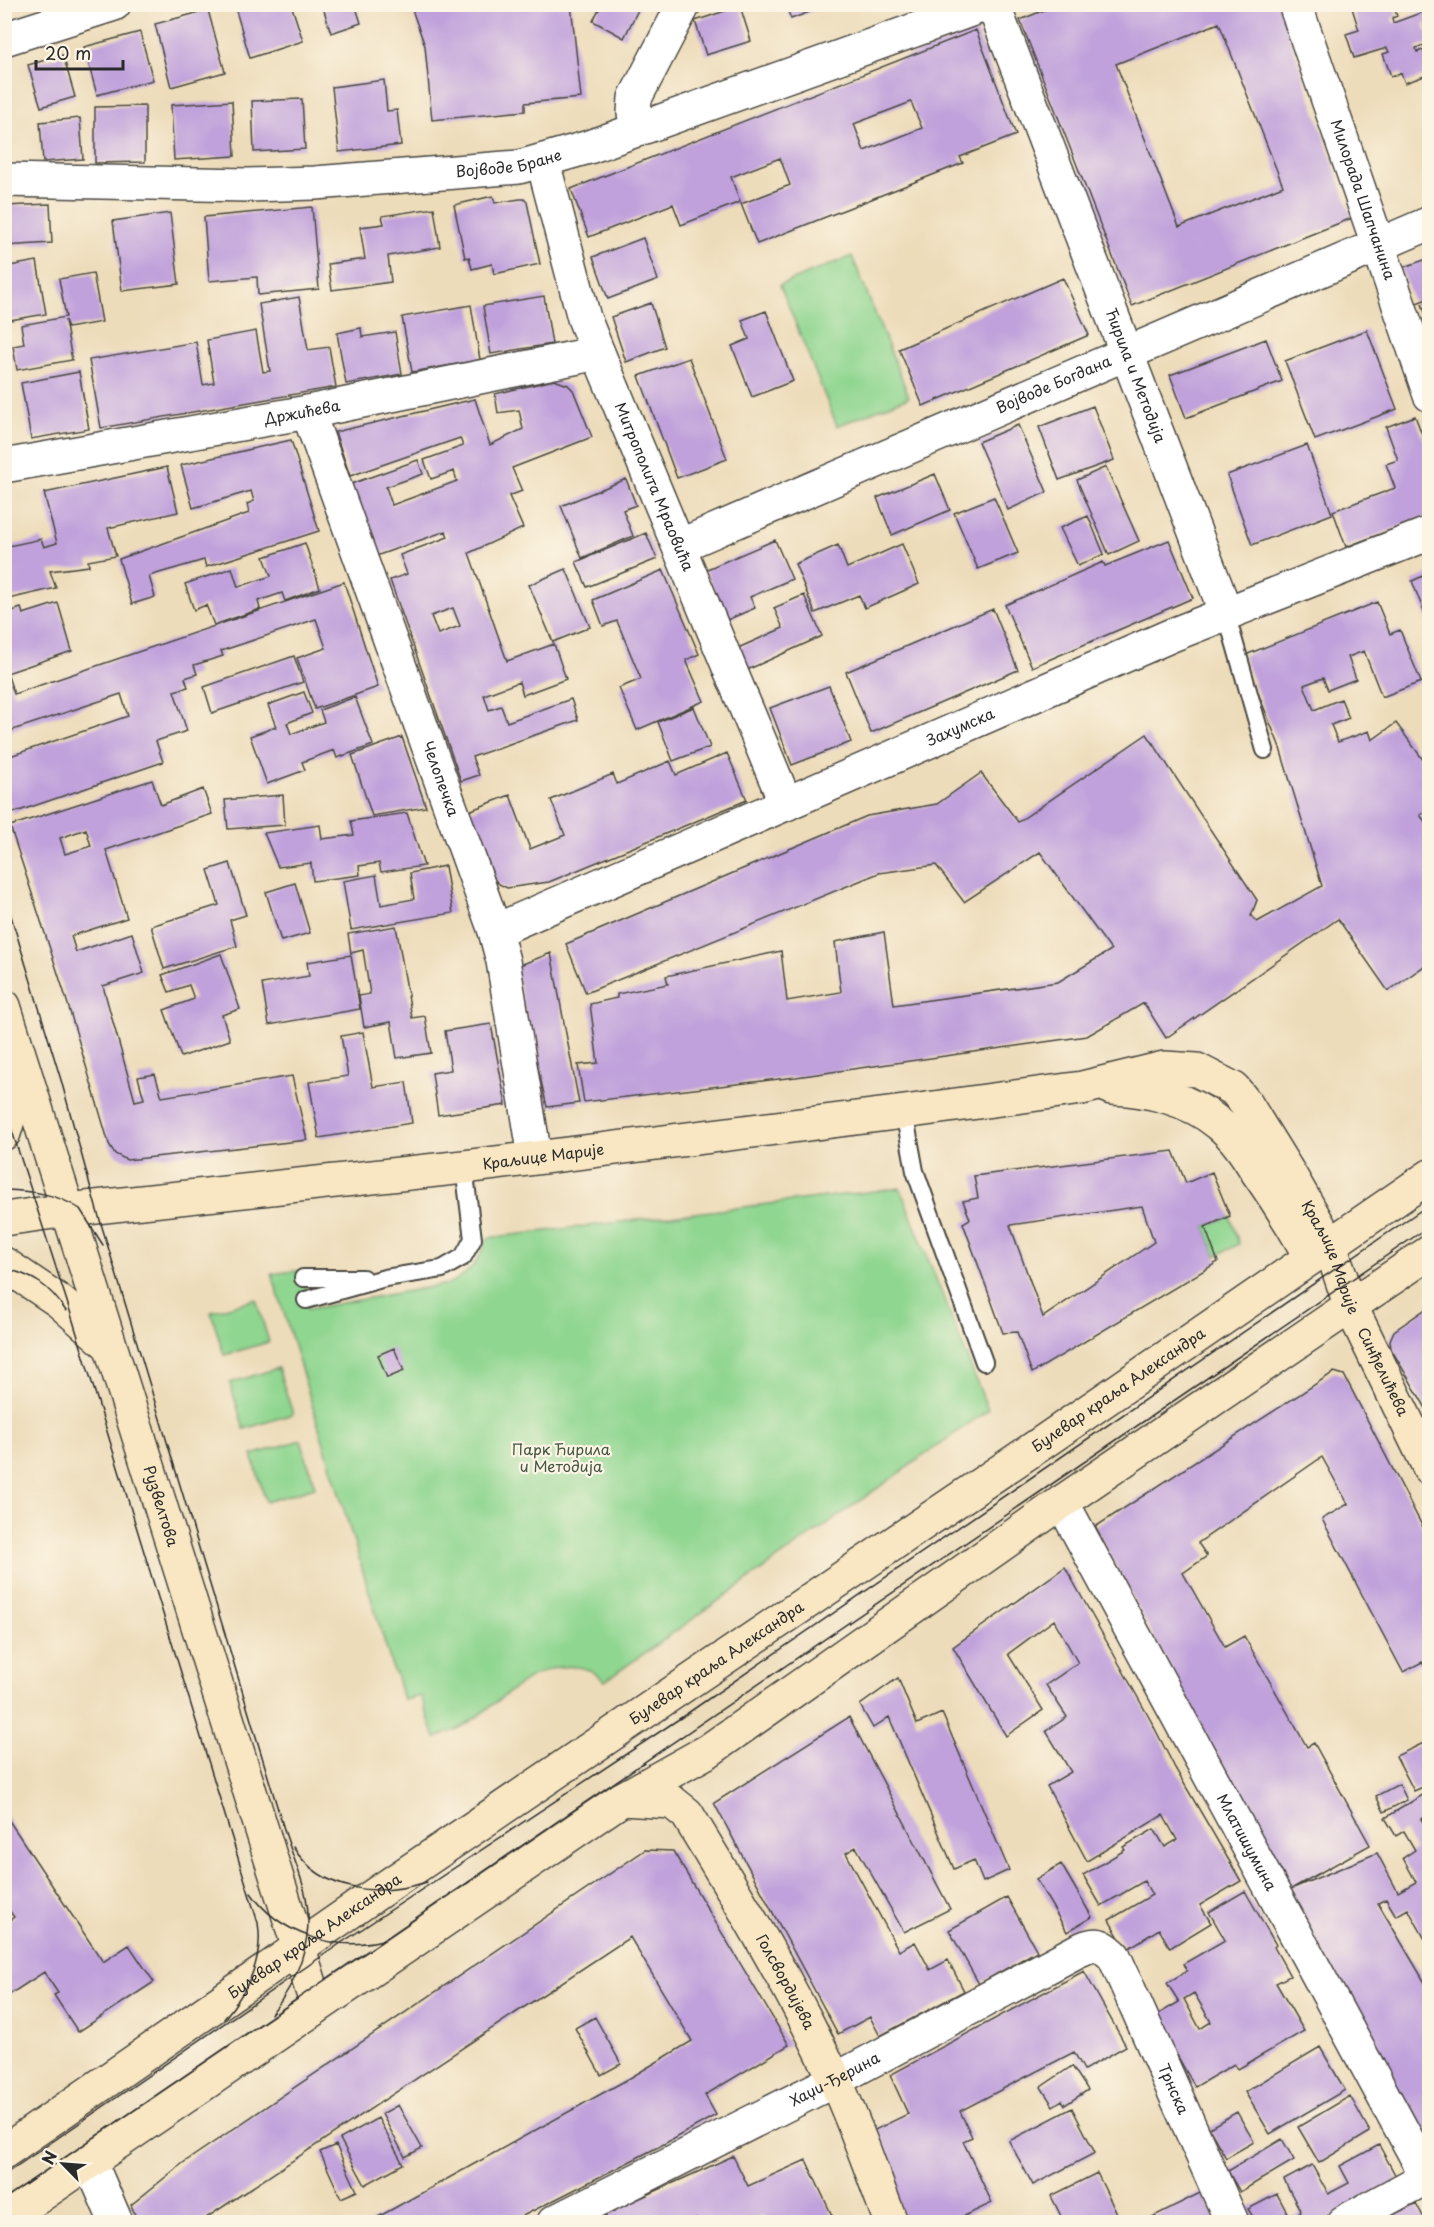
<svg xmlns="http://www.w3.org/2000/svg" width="1434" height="2227" viewBox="0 0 1434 2227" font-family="'Playpen Sans',sans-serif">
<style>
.green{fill:#8fd690;stroke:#5d805e;stroke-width:1.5}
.building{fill:#c0a1db;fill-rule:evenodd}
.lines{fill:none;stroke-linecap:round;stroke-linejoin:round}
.service-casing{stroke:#484640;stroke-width:20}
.minor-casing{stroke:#484640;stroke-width:36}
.secondary-casing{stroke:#484640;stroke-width:36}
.service{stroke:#fff;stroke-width:16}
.minor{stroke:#fff;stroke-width:33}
.secondary{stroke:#f9e7c3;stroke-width:33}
.tram{stroke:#2b2b2b;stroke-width:1.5}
.labels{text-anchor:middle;stroke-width:4.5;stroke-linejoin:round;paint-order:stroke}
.street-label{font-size:15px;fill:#2b2b2b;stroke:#fcf5e5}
.park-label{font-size:15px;fill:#445644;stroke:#fcf5e5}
</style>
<rect width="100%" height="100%" fill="#fcf5e5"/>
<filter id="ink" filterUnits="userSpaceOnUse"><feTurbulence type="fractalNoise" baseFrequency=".0167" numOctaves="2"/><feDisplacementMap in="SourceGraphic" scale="12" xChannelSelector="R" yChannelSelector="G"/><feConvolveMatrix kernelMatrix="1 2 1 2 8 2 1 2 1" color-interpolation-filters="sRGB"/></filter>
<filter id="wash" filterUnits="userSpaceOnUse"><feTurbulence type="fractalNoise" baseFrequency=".008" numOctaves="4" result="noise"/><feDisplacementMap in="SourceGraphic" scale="24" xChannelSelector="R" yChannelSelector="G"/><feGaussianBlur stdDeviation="1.35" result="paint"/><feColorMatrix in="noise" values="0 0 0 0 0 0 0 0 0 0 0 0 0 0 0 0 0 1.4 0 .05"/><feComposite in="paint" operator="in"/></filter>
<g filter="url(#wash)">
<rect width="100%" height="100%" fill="#eddcba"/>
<path class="green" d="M852,256L909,397L837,426L780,285Z
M900,1188L988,1410L605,1681C600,1677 593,1671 586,1669C538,1655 501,1703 465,1725C456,1731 445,1734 435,1738L421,1696L403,1700L396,1673H394L272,1274L303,1270L308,1309L448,1284C470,1274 479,1261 488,1238Z
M1230,1216L1239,1244L1216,1256L1205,1227Z
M256,1299L269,1342L224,1355L211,1312Z
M278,1368L293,1414L244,1429L230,1383Z
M301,1440L315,1487L266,1502L252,1455Z"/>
<g id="blocks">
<path class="building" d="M234,4H291L303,41L250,58Z
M322,4H355L361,23L331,33Z
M410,4H571L581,98L525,103V111L432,120L425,46Z
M596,4H641L624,38L593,21L600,7Z
M785,4H828V5L791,19Z
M1059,4H1278L1352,218L1132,306L1020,20ZM1219,23L1283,186L1179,227L1116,64Z
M1362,4H1393L1397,16L1392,18L1393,23L1426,11L1430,22L1424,24L1430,43L1416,48L1417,52L1423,50L1430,74L1405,83L1401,73L1391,76L1383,54L1389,52L1387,48L1354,58L1346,34L1359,30L1352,8Z
M740,6L751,41L706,55L695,21Z
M208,10L225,72L171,87L155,24Z
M976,30L1016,135L960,157L963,163L757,244L741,204L790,185L780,158L731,177L740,202L681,225L673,204L589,237L571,189ZM911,102L922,128L864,151L854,124Z
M140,32L153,80L97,95L84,47Z
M63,55L75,97L41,107L28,65Z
M384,80L387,111L397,110L401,145L339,152L332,87Z
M302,99L305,149L254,152L252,101Z
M232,101L235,156L174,160L171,105Z
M145,106V162L95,163V107Z
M80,118L83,159L43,162L40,122Z
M493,196L495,203L520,199H524L527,202L540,264L494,274L492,264L472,269L469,257L465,258L454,205Z
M50,204L52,243L4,246V206Z
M312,207L319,289L258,295L257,277L209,281L204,217Z
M434,208L440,247L388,256L391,282L332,290L328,264L365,259L360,227L384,224L382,216Z
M170,213L179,284L122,291L113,221Z
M643,238L658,280L608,299L593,257Z
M1430,258V298L1414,304L1401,268Z
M37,261L46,314L4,321V267Z
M93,273L102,322L68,328L65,320L72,360L17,370L13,346L24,344L21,325L66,317L59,279Z
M1063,278L1089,335L923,406L899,349Z
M544,296L552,344L491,354L483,306Z
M299,297L308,350L329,347L336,387L101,428L89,360L196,342L203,385L214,383L207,340L256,331L263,372L270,371L259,304Z
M1430,302V324H1429L1422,304Z
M651,303L665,347L626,362L611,317Z
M471,305L480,360L412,372L402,317Z
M766,311L793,381L752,397L732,346L749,339L742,320Z
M361,328L362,337L395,332L402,374L346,384L337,333Z
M1367,330L1397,409L1315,440L1285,361Z
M1266,339L1282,381L1186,418L1170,375Z
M689,358L727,459L677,478L639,376Z
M79,372L89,429L31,439L21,383Z
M554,380L568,385L573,390L592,437L512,468L522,491L509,496L523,528L469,553L507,661L554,644L566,679L523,695L519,682L484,695L489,710L501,706L507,722L571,699L578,720L472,757L479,775L461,781L390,580L407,574L400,555L448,537L446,531L376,556L351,484L418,460L423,474L386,487L392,505L457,481L454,471L431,479L424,460L463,446L460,438L350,476L335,432L475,399L490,445L523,429L519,410L498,413L495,394ZM453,608L460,626L438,634L431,616Z
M1093,406L1114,460L1059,480L1039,427Z
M1415,416L1430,455V515L1346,547L1333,511L1395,488L1386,464L1398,460L1386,427Z
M1018,425L1047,492L1008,510L978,442Z
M291,440L319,531L206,567L204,560L149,576L155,597L132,604L119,559L249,513L247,504L254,501L251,491L193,508L181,465Z
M1307,445L1332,514L1252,545L1227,475Z
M167,467L178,512L108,528L116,556L88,561L89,566L50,571L56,588L4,600V547L41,539L44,547L57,543L44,493Z
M1106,467L1139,541L1109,555L1077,480Z
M935,474L950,510L892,535L877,498Z
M626,479L636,505L623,510L633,536L582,558L561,506Z
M994,497L1018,553L978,569L954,513Z
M1088,516L1104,554L1078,566L1060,528Z
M646,533L657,559L587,587L576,562Z
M775,540L792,579L750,597L755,608L727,620L705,570Z
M1169,540L1193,598L1032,667L1005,605L1103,562L1105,566Z
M305,543L320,588L285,601L282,593L258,601L260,609L214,625L206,605L194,610L185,584L232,568L238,587L271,576L264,557Z
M902,544L919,584L865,608L859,595L815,613L795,564L838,545L847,568Z
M566,569L590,627L553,642L529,585Z
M663,570L699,654L686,660L704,701L637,730L619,688L641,679L617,621L603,626L593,600Z
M1430,573V625H1429L1412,581Z
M344,582L378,687L315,709L297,658L326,648L316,619L221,651L223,656L194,665L197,674L185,678L188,687L174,691L187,731L156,741L163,762L13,813L4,788V758L128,716L121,694L4,733V621L8,620L6,613L21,608L23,614L58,603L72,651L7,673L14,694Z
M804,595L822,636L747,670L738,648L783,628L774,608Z
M1377,602L1390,634L1400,630L1421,682L1382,697L1364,651L1348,657L1356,679L1328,690L1323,678L1304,685L1314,710L1341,699L1349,718L1331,725L1338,742L1369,731L1372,740L1396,723L1430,769V809L1420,815L1430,828V962L1388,991L1338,919L1166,1038L1144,1003L1087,1036L796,1077L584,1102L578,1065L598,1063L590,1004L617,998V994L668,984L666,976L781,951L787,1001L841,992L835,942L884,932L894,1005L1058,982L1111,950L1040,852L964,902L936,865L879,873L586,993L566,944L867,816L937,804L981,773L1018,822L1147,734L1257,900L1251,916L1257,922L1322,886L1279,745L1243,656Z
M993,609L1018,670L871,733L846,672Z
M294,656L303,682L212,713L204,687Z
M829,686L851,742L792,765L770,708Z
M304,692L312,713L287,723L291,734L324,722L320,710L355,697L373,745L337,758L334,750L302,762L305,770L267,784L250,736L276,727L268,705Z
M694,707L710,747L673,761L658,722Z
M402,737L426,807L372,816L352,755Z
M727,753L747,800L549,882L507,888L499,884L495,880L469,811L510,795L530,849L565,835L551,800L613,774L617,784L670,761L676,775Z
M152,780L161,805L203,789L212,814L106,850L127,918L71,936L76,952L132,933L144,973L103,986L135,1101L144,1099L138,1077L155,1074L162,1097L292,1076L307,1140L127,1160L115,1154L109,1144L66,998L10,826ZM86,829L91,846L65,854L60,838Z
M283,795L285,825L228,829L225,800Z
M407,813L424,866L381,872L379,863L359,866L360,875L313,881L311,863L278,867L264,833L320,825L322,839L354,835L351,821Z
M230,863L246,915L230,920L237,946L164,969L151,926L219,905L208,870Z
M445,866L453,913L351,930L343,881L376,875L381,905L414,899L410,873Z
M295,883L310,933L281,941L266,892Z
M396,926L412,1018L425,1016L431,1053L397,1058L391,1022L364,1027L359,996L370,994L363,950L351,953L348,934Z
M551,953L579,1103L547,1107L515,967Z
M221,954L240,1009L222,1015L230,1040L181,1057L164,1010L194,999L189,985L169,992L162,975Z
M351,955L360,1009L269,1025L262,984L309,976L307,962Z
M491,1024L506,1105L438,1115L432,1073L451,1070L445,1031Z
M363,1032L373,1087L406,1082L412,1123L319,1138L309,1082L348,1076L341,1036Z
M1173,1151L1186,1183L1212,1172L1230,1216L1205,1227L1218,1262L1032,1373L1017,1332L1003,1333L963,1223L970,1219L963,1201L978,1198L974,1176ZM1142,1206L1154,1242L1043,1317L1010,1225Z
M1430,1306V1415L1391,1349L1390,1340L1394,1331Z
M394,1348L404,1371L387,1378L378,1355Z
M1334,1372L1344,1375L1430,1541V1677L1422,1662L1403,1672L1322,1519L1348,1504L1322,1457L1198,1543L1207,1556L1183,1573L1225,1647L1244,1636L1307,1747L1314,1743L1370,1845L1291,1889L1377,1853L1398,1892L1416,1882L1403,1858L1415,1850L1404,1831L1396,1836L1385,1818L1429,1791L1430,1792V1813L1421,1819L1430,1833V1936L1425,1939L1408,1909L1396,1916L1386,1899L1378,1903L1430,1991V2154L1095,1527Z
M1065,1567L1151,1721L1175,1768L1241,1881L1200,1905L1211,1923L1170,1948L1159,1929L1126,1950L1109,1920L1152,1895L1144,1881L1101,1906L1083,1875L1125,1850L1123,1847L1154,1829L1165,1847L1177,1840L1163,1815L1087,1861L1047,1786L1071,1772L1046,1731L1067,1717L1046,1685L1078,1663L1054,1620L1008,1654L1043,1710L1006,1736L953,1647Z
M898,1678L917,1724L942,1713L1009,1870L983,1882L974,1860L954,1869L889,1717L873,1728L860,1705Z
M849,1717L950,1909L904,1932L856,1847L846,1853L899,1951L915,1942L930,1970L948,1960L964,1991L880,2036L870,2017L838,2034L714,1803Z
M1430,1740V1769L1426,1771L1430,1778V1784L1414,1791L1396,1756Z
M1399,1784L1407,1800L1384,1812L1376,1796Z
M4,1813L103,1962L129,1945L154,1982L78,2032L54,1995L58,1993L44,1972L4,1998V1924L14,1917L4,1903Z
M645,1850L673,1851L789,2045L705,2095L716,2115L664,2144L511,2222H369L630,2078L692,2041L630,1937L200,2222H138L131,2205L183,2163Z
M1061,1864L1092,1917L1067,1932L1036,1879Z
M1245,1891L1276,1945L1274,1947L1290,1976L1276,1983L1304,2031L1238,2069L1234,2064L1195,2087L1155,2016L1179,2002L1167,1983L1187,1971L1183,1964L1225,1940L1209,1912ZM1194,1993L1211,2022L1200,2029L1184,1999Z
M1007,1897L1037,1951L979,1984L949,1930Z
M1084,1971L1126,2046L1084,2070L1074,2052L960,2111L972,2137L963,2141L992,2203L960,2218L963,2222H906L864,2135L908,2114L890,2075Z
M595,2017L621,2064L601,2075L575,2028Z
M1320,2047L1345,2090L1270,2134L1245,2092Z
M1072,2066L1088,2090L1065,2105L1062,2100L1053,2106L1041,2087Z
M1350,2096L1370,2132L1319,2163L1298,2127Z
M398,2105L422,2148L405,2157L382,2114Z
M1072,2108L1095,2153L1033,2185L1009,2141Z
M1237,2112L1254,2142L1226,2158L1209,2128Z
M378,2118L403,2164L365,2185L340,2139Z
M1282,2139L1294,2160L1240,2192L1228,2171Z
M336,2145L357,2191L341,2198L320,2152Z
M1379,2145L1399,2182L1324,2222H1256L1248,2209L1277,2194L1290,2218L1301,2212L1284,2180L1312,2165L1328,2194L1349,2183L1340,2166Z
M733,2156L748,2186L806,2160L835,2222H766L764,2216L750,2222H698L696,2219L688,2222H608L605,2214Z
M1097,2173L1121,2222H1064L1051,2196Z
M1204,2191L1218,2222H1150L1148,2219Z
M1416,2203L1426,2222H1380Z"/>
</g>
</g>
<g filter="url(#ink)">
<use href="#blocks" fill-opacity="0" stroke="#484640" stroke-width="1.5"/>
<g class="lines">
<defs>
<path id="service" d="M1226,613L1265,750
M904,1112L915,1171L984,1362
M303,1278H363
M306,1300L385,1278L442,1269L463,1257L473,1239L464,1167"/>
<g id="minor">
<path id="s1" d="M993,4L1226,613"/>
<path id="s2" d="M1295,4L1430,395"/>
<path d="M4,39L114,4"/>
<path d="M637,130L634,113L635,98L684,4"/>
<path id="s3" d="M543,162L584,318L598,353L786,804"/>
<path id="s4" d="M4,180L248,185L315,183L519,167L589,147L987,4"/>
<path id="s5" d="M308,412L495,931L503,961L535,1157"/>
<path id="s6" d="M4,466L308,412L598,353"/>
<path id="s7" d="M679,546L1430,223"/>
<path id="s8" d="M495,931L1172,635L1430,533"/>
<path id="s9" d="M1062,1502L1430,2182"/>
<path d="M90,2162L116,2222"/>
<path id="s10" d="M554,2222L835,2080L1077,1951C1095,1943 1099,1942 1114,1956L1232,2222"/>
<path d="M1344,2222L1427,2177"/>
</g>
<g id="secondary">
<path id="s11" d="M4,1006L317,2006"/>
<path d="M1111,1088C1148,1089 1189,1099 1218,1123C1235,1136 1247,1155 1258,1173C1275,1197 1290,1221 1305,1247"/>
<path d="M4,1133L11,1110L19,1062"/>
<path id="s12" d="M4,1219L68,1210L464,1167L904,1112L1082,1088L1164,1068L1197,1070L1234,1089L1246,1104L1291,1177L1330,1245L1351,1307L1430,1469"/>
<path d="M4,1264L59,1301L109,1345"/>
<path id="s13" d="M622,1799L672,1802L687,1814C740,1901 791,1985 834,2078C856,2124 872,2174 891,2222"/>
<path id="s14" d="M4,2152L383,1889L1036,1447L1430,1176"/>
<path d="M4,2220L622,1799L708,1751L1062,1502L1430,1252"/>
</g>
</defs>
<use href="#service" class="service-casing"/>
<use href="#minor" class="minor-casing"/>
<use href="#secondary" class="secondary-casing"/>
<use href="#service" class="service"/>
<use href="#minor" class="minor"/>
<use href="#secondary" class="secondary"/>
<path class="tram" d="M4,893L61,1080L96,1207L283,1826C290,1850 301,1873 306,1897C314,1938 298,1982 271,2014
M4,1106L70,1311L258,1923C264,1960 247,1991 224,2019
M4,1190C32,1191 56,1193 80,1209L103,1245
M4,1268C34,1276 49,1285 66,1311
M293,1847C322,1893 378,1897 427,1882
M251,1893C279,1934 335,1952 382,1940
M4,2175L341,1943L682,1717L1430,1204
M4,2199L1430,1226"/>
</g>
</g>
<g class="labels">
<g class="street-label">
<text dy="5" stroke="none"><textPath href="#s4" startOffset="506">Војводе Бране</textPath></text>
<text dy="5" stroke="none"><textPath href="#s2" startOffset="207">Милорада Шапчанина</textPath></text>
<text dy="5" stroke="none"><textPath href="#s1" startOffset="398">Ћирила и Методија</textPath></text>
<text dy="5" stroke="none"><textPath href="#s7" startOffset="408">Војводе Богдана</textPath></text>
<text dy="5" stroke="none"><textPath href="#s6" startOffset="303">Држићева</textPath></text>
<text dy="5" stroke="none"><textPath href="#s3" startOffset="344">Митрополита Мраовића</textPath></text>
<text dy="5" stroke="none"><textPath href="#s8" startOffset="508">Захумска</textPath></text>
<text dy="5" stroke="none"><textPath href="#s5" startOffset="390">Челопечка</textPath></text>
<text dy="5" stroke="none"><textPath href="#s12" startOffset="543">Краљице Марије</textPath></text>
<text dy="5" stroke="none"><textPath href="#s12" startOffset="1440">Краљице Марије</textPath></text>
<text dy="5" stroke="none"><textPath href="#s12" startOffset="1566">Синђелићева</textPath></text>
<text dy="5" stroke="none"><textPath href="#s14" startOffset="1350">Булевар краља Александра</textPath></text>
<text dy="5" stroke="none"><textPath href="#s11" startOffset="524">Рузвелтова</textPath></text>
<text dy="5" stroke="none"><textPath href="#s14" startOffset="864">Булевар краља Александра</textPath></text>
<text dy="5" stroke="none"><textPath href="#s9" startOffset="387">Млатишумина</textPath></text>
<text dy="5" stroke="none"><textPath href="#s14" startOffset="378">Булевар краља Александра</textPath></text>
<text dy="5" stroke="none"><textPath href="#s13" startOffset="264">Голсвордијева</textPath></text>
<text dy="5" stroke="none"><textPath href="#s10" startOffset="315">Хаџи-Ђерина</textPath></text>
<text dy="5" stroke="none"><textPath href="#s10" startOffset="776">Трнска</textPath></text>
</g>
<g class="park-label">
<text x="561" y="1455">Парк Ћирила<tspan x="561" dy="17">и Методија</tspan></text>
</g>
</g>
<rect width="1434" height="2227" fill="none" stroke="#fcf5e5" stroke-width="24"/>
<g transform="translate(63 2164) rotate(295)" stroke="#fcf5e5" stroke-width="4.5" paint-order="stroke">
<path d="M0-4.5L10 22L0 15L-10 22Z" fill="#2b2b2b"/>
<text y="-9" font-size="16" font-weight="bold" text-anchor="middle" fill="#2b2b2b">N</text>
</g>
<path d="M36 60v9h87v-9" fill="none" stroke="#2b2b2b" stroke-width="3"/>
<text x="45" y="60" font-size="18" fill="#2b2b2b" stroke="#fcf5e5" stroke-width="4.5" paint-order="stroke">20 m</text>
</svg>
